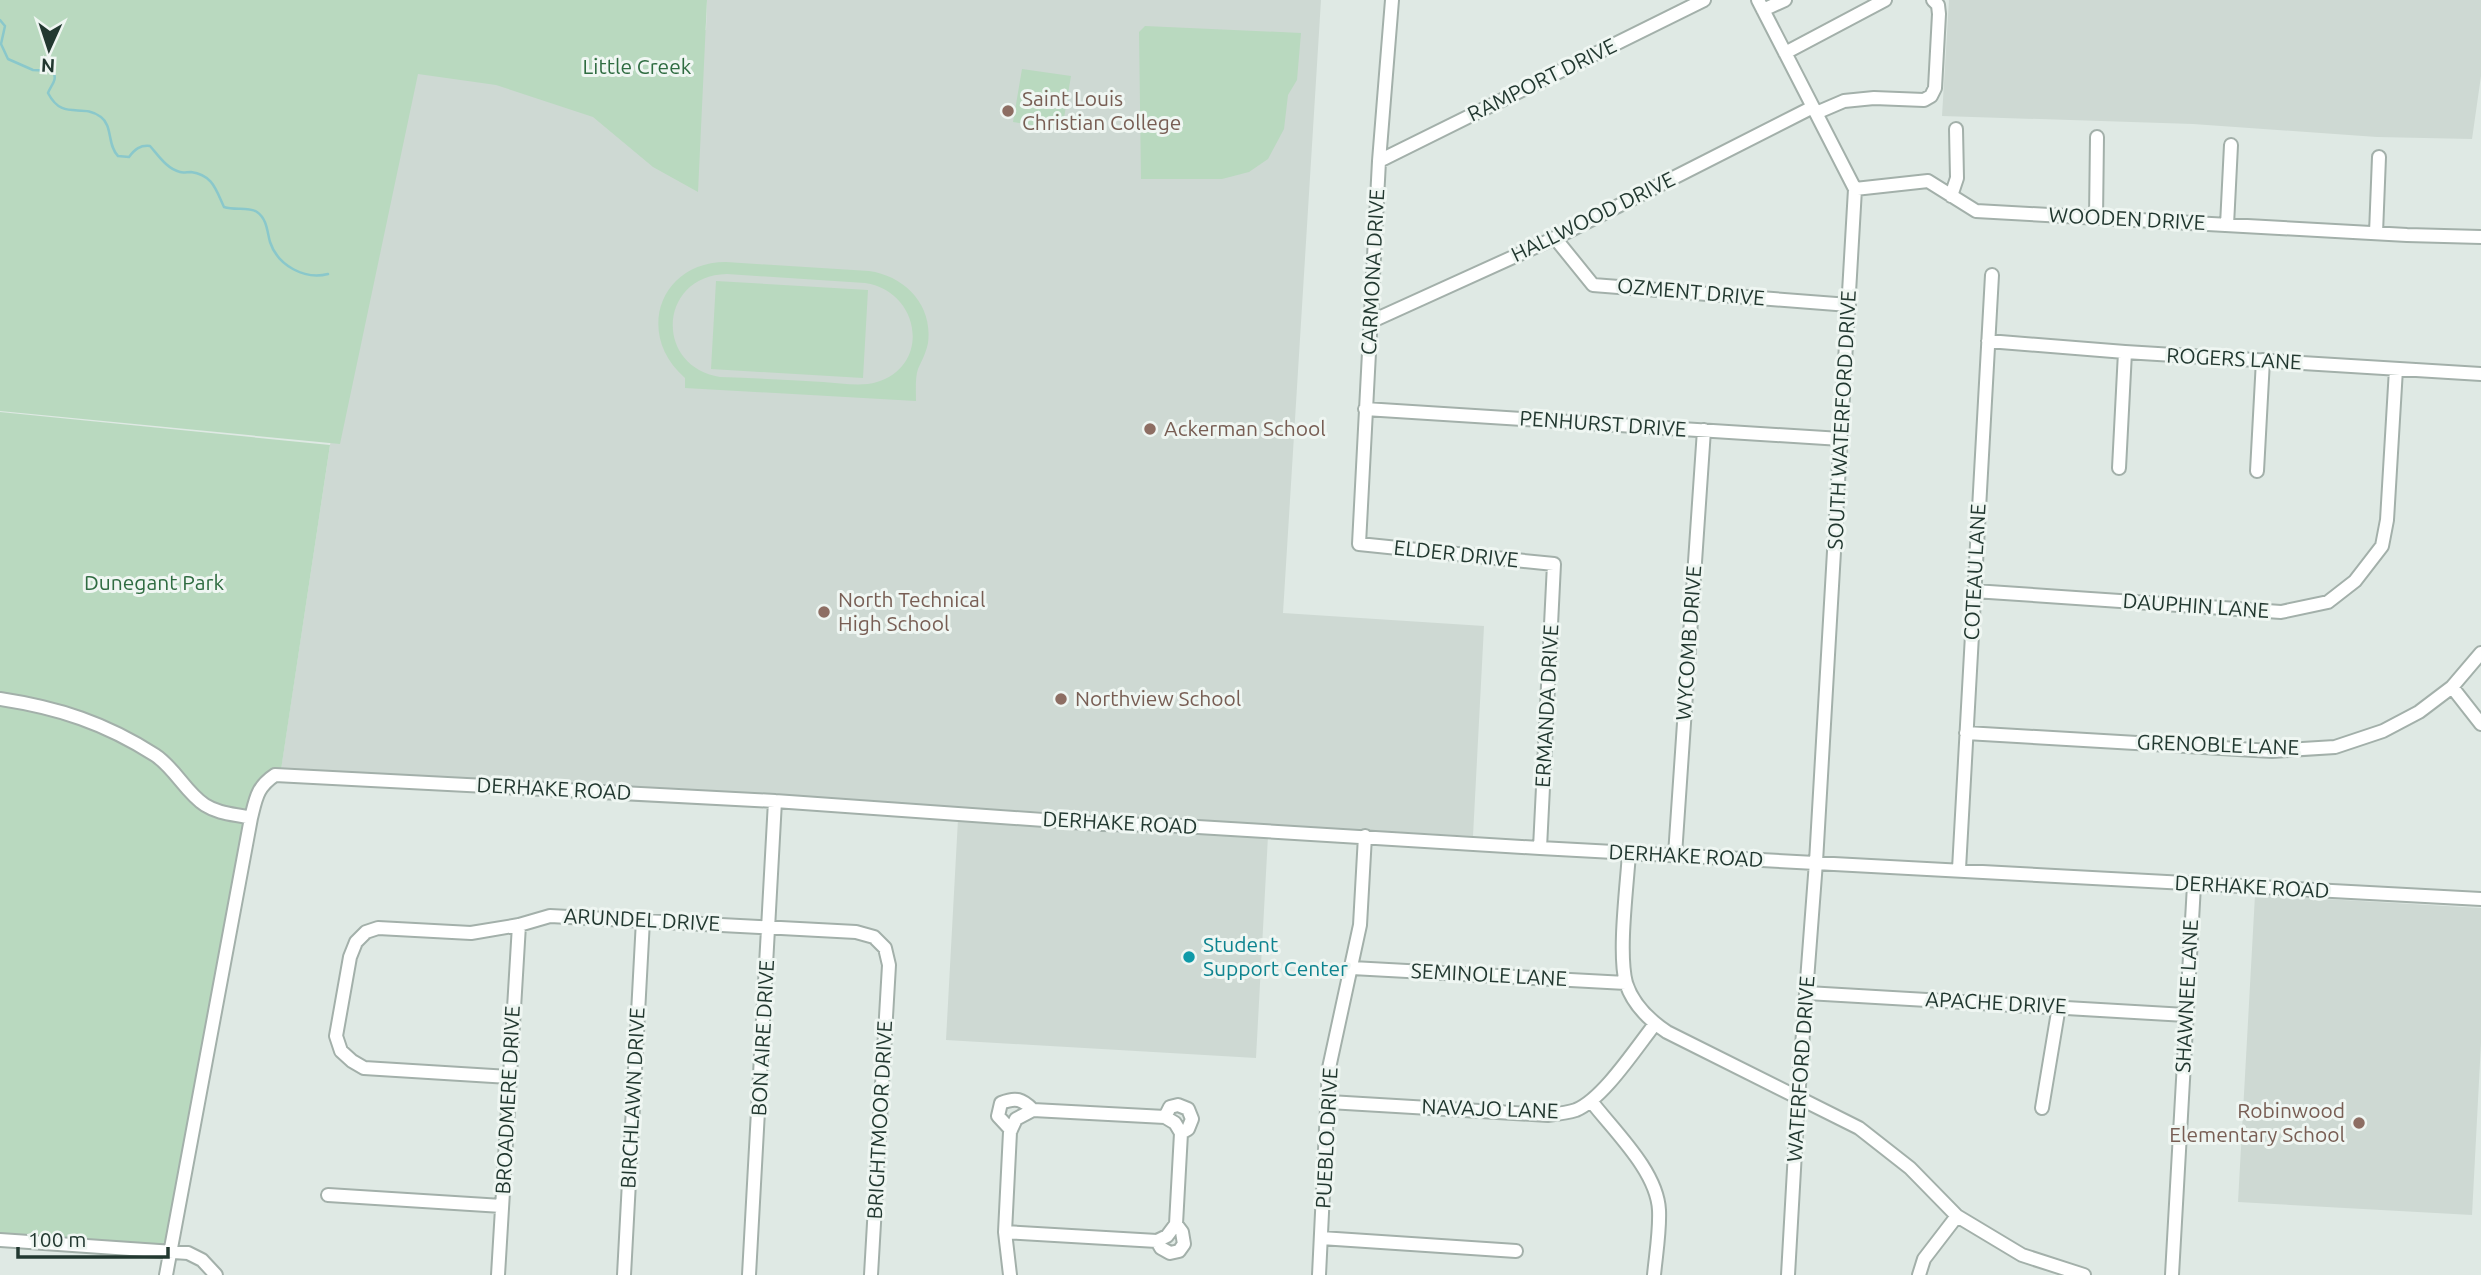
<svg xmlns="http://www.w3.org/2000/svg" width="2481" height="1275" viewBox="0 0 2481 1275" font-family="Ubuntu,sans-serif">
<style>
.built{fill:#ced9d3}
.green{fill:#b9d9bf;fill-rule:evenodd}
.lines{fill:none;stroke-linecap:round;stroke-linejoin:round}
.stream{stroke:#8ac8cb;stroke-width:2.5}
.minor-casing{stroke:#a3b0aa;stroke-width:16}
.minor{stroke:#fff;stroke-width:12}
.education-dot{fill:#8d6e63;stroke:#eff6f2;stroke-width:2.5}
.culture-dot{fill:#0f9aa8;stroke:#eff6f2;stroke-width:2.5}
.labels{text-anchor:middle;stroke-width:6;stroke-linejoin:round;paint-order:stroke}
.park-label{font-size:21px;fill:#2f6c41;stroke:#eff6f2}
.street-label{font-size:21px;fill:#223830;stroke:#eff6f2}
.education-label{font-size:21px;fill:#785e54;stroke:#eff6f2;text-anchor:start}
.culture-label{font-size:21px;fill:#0d838f;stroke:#eff6f2;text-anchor:start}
</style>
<rect width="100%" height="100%" fill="#dfe9e4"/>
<path class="built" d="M707,0H1321L1283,613L1484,626L1473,836L297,770L264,774L281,769L330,445L409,47L706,30Z
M1949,0H2481V76L2472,139L2377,137L2193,124L1942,116Z
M958,819L1268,836L1256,1058L946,1040Z
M2255,895L2481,908V1043L2472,1215L2238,1202Z"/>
<path class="green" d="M0,0H707L698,192L653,167L593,117L496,85L418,74L340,444L0,411Z
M1145,26L1301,33L1297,80L1288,95L1284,129L1268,159L1249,172L1222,179H1141L1139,32Z
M1022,69L1071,76L1062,130L1013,122Z
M726,262L869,271C905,276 933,305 928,343C926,353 922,360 918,369C915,378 916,391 916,401L685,388V378C635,335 659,262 726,262ZM727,274L865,283C920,291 932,365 877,382C861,387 841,383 823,382C789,380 755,378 720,377C653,366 659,275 727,274Z
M716,281L868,290L863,378L711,369Z
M0,412L330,445L281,770C261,775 258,778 249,797L168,1237L162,1245L0,1234Z"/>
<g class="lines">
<path class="stream" d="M0,20L5,26L1,44L8,59L33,70L53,71C58,80 51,85 48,93C63,122 82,102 101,117C113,126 107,145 118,156L129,157C135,149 140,145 150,146C158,155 167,169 180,172C183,173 187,172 191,172C213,175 216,190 224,207C235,211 248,206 257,212C267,219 267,231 270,242C278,266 305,280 328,274"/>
<defs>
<path id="minor" d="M1392,0L1379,161L1359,544L1554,564L1540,848
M1758,0L1855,189L1816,862L1798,1099L1788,1275
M1763,10L1785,0
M1785,53L1885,0
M1816,113L1844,101L1874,98L1924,100L1931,96L1935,88L1939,14L1938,5L1933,0
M1379,161L1704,0
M1855,189L1928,181L1976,211L2407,235L2481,237
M1951,196L1957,178L1956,129
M2096,218L2097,137
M2227,225L2231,145
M2376,233L2379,157
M1555,238L1593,285L1849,305
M1370,322L1555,238L1813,107
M1988,341L2125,352L2481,374
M1365,409L1841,439
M2119,468L2125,352
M2257,471L2263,360
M1974,591L2281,612L2328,602L2355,581L2382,546L2387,520L2396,369
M2452,687L2481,724
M0,699C59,708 105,723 155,755C175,768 186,793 205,805C219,814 235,814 251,818
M1966,733L2272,751L2335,747L2383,731L2419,712L2452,687L2481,653
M1629,853C1627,886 1618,953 1626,983C1633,1005 1649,1020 1667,1032L1859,1128L1910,1168L1957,1216L2022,1255L2084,1275
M1675,855L1704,430
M1959,869L1992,275
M1352,968L1626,983
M1807,993L2186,1015
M509,1077L364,1068L352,1061L341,1051L336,1036L350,957L356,942L366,932L378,928L471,933L519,925L550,916L856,932L874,937L885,948L889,965L871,1275
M1591,1101C1614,1131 1657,1171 1659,1210C1660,1231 1656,1254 1654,1275
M1329,1102L1548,1115C1557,1114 1567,1113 1576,1110C1603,1099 1636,1048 1655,1024
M2042,1108L2059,1006
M1165,1117L1170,1107L1178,1105L1188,1109L1192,1119L1188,1129L1181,1133
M1011,1130L998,1116L1001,1103C1016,1097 1022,1099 1033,1110
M328,1195L502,1206
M1005,1232L1157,1241L1167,1236L1176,1224L1181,1133L1175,1123L1165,1117L1033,1110L1016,1119L1010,1132L1005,1232L1010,1275
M1321,1238L1516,1251
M0,1240L188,1253L202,1260L216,1275
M1157,1241L1161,1248L1170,1253L1179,1251L1184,1244L1182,1232L1176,1224
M166,1275L251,818C256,798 257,787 275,775L775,801L1100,824L1165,825L1540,848L2481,899
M498,1275L519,925
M624,1275L643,920
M749,1275L775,801
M1319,1275L1329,1068L1360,925L1365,836
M1919,1275L1924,1259L1957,1216
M2172,1275L2194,885"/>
</defs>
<use href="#minor" class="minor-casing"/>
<use href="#minor" class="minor"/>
</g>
<g class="education-dot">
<circle cx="1008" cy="111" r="7"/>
<circle cx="1150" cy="429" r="7"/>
<circle cx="824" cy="612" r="7"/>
<circle cx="1061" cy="699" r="7"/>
<circle cx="2359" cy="1123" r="7"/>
</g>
<circle class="culture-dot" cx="1189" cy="957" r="7"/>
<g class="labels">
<g class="park-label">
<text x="637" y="74">Little Creek</text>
<text x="154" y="590">Dunegant Park</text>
</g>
<g class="street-label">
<text transform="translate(1542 80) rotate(-26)" y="7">RAMPORT DRIVE</text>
<text transform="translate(1593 217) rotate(-26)" y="7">HALLWOOD DRIVE</text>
<text transform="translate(2127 219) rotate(3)" y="7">WOODEN DRIVE</text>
<text transform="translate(1373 272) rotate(-87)" y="7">CARMONA DRIVE</text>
<text transform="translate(1691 292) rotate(5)" y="7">OZMENT DRIVE</text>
<text transform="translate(2234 359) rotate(3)" y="7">ROGERS LANE</text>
<text transform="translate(1842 420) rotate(-87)" y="7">SOUTH WATERFORD DRIVE</text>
<text transform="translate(1603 424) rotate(4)" y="7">PENHURST DRIVE</text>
<text transform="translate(1456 554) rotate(6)" y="7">ELDER DRIVE</text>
<text transform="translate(1975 572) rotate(-87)" y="7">COTEAU LANE</text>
<text transform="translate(2196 606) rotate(4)" y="7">DAUPHIN LANE</text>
<text transform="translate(1689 643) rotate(-86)" y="7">WYCOMB DRIVE</text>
<text transform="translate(1547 706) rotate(-87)" y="7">ERMANDA DRIVE</text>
<text transform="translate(2218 745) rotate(2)" y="7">GRENOBLE LANE</text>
<text transform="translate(554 789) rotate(3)" y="7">DERHAKE ROAD</text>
<text transform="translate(1120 823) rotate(3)" y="7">DERHAKE ROAD</text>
<text transform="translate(1686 856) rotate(3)" y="7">DERHAKE ROAD</text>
<text transform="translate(2252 887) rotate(3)" y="7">DERHAKE ROAD</text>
<text transform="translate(642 920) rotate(3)" y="7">ARUNDEL DRIVE</text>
<text transform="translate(1489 975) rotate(3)" y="7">SEMINOLE LANE</text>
<text transform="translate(2187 996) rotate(-87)" y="7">SHAWNEE LANE</text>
<text transform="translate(1996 1003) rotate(3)" y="7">APACHE DRIVE</text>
<text transform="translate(763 1038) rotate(-87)" y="7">BON AIRE DRIVE</text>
<text transform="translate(1801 1069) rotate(-86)" y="7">WATERFORD DRIVE</text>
<text transform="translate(633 1098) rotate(-87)" y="7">BIRCHLAWN DRIVE</text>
<text transform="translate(508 1100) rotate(-87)" y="7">BROADMERE DRIVE</text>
<text transform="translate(1490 1109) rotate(2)" y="7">NAVAJO LANE</text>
<text transform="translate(880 1120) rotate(-87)" y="7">BRIGHTMOOR DRIVE</text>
<text transform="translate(1327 1138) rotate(-87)" y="7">PUEBLO DRIVE</text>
</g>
<g class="education-label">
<text x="1022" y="106">Saint Louis<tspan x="1022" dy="24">Christian College</tspan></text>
<text x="1164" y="436">Ackerman School</text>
<text x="838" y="607">North Technical<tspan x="838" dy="24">High School</tspan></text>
<text x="1075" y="706">Northview School</text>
<text x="2345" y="1118" text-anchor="end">Robinwood<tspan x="2345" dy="24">Elementary School</tspan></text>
</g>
<g class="culture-label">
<text x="1203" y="952">Student<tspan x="1203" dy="24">Support Center</tspan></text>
</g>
</g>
<g transform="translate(49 49) rotate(183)" stroke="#eff6f2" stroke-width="5" paint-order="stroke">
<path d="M0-5L12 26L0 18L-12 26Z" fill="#223830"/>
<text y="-10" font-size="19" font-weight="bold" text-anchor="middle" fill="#223830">N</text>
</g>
<path d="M18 1247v10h150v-10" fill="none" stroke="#223830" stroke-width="3.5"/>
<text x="28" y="1247" font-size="21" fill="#223830" stroke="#eff6f2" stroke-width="5" paint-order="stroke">100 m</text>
</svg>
